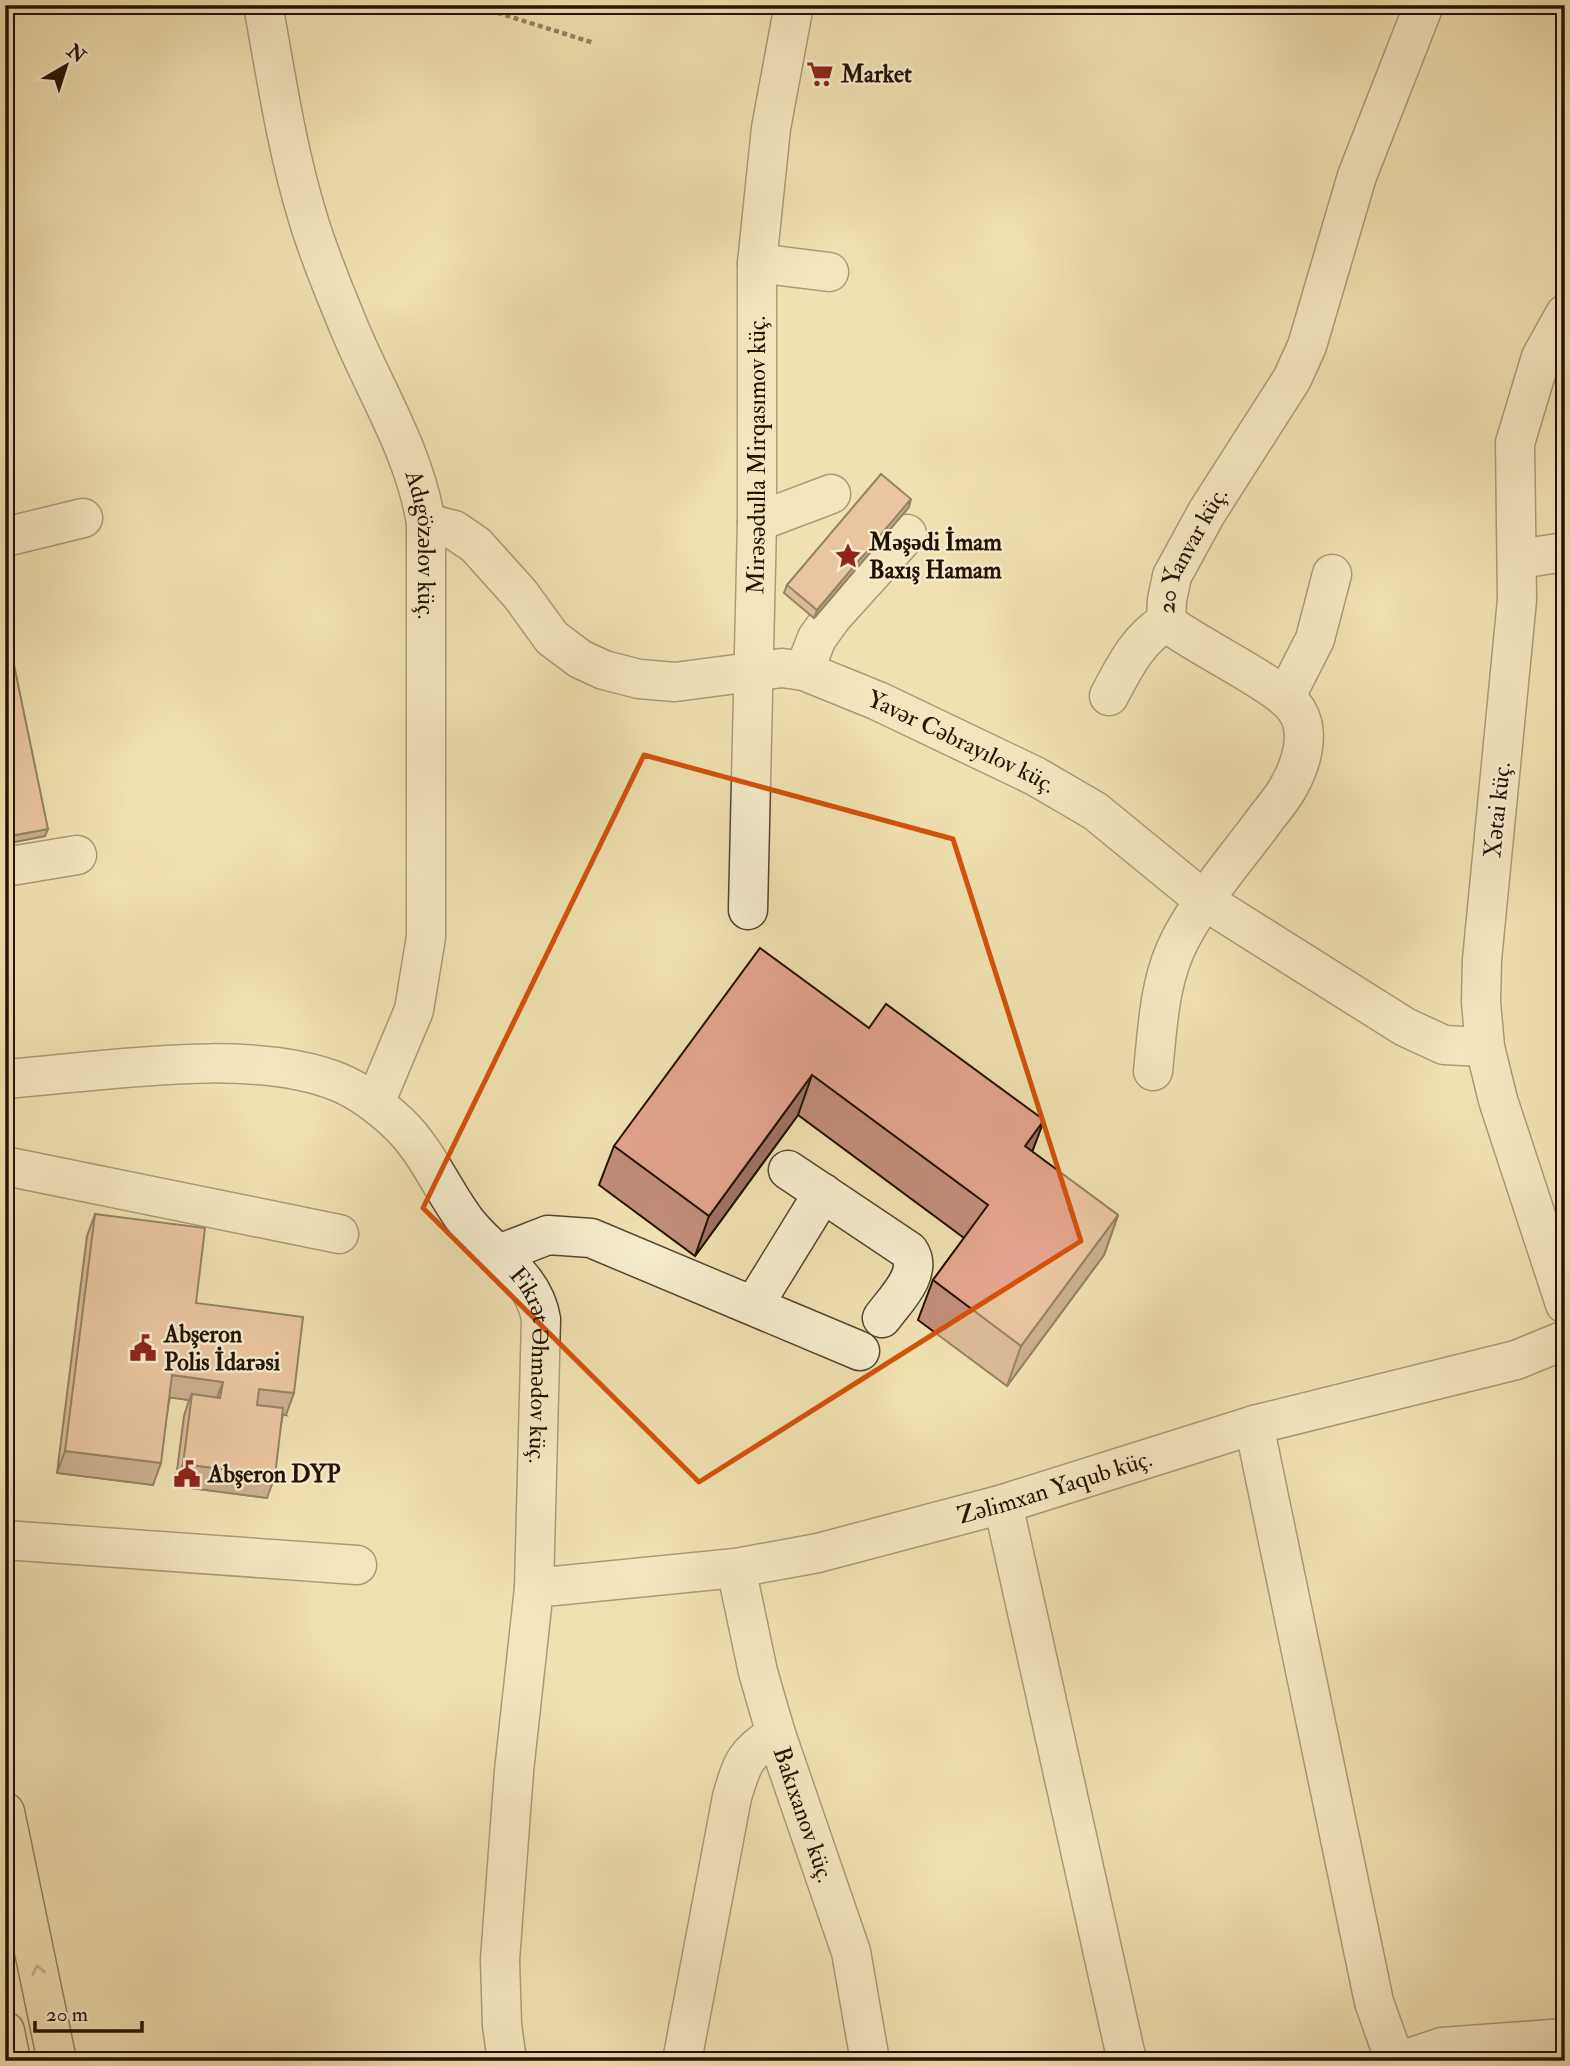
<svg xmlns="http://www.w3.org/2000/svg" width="1570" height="2066" viewBox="0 0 1570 2066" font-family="'IM FELL Double Pica',serif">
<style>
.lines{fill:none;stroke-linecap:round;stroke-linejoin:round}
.minor-casing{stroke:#56462f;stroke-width:41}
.major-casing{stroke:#221204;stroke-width:41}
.path{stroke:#221204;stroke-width:4.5;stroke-dasharray:5 3.5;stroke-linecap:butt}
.minor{stroke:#f5eccc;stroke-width:38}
.major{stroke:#f0e1b0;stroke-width:38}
.wall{fill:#c28d78;stroke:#221204;stroke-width:2}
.shaded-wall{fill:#9e7362;stroke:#221204;stroke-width:2}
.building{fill:#e2a48c;stroke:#221204;stroke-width:2}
.oneway{stroke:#938463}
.marked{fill:none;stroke:#d4520b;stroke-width:5;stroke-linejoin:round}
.labels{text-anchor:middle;stroke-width:5;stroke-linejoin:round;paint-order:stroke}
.poi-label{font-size:24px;font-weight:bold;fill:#221204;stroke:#f5eccc;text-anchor:start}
.street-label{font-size:24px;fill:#221204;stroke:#f5eccc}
</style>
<rect width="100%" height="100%" fill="#f0e1b0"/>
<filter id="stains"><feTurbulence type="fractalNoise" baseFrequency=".00286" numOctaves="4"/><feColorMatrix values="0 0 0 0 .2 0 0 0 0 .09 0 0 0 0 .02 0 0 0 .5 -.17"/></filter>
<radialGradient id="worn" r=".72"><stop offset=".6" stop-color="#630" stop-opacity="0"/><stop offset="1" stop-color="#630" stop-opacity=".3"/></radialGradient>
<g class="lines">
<defs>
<g id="minor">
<path id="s1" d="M263,5C276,75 286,146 307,215C317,250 332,286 346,320C373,388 414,449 426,523V937L414,1010L375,1103"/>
<path d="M757,263L829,272"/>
<path d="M1565,314L1541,357L1515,443L1517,600L1482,960L1481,1002L1485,1047L1498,1100L1565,1304"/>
<path d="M757,522L831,494"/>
<path id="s2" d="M426,523L454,530L476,545L520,594L552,638L580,659L604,670L639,679L675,682L782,668L804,671L878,701L1035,776L1095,811L1205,901L1405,1027L1444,1045L1485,1047"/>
<path d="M5,537L83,518"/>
<path d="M1519,559L1565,552"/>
<path d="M804,671L817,638L833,616L907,534"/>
<path d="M1109,696C1125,666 1137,640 1166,622"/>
<path d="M1286,696L1315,639L1332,574"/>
<path d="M5,867L77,855"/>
<path id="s3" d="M748,910L757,522V263L771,128L794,5"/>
<path id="s4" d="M1153,1071C1158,1025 1159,979 1181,938C1203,897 1234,861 1261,825C1270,812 1282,800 1289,786C1301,765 1311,733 1297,711C1282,685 1197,647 1166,622L1167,600L1172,576L1207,512L1292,379L1307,346L1357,176L1424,5"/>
<path id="s5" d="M5,1079C100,1072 250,1046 338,1082C360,1091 381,1107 399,1124C427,1151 442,1189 465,1220C491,1255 533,1273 541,1319L534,1588L514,1771L500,1960L502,2025L507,2061"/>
<path d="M5,1166L339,1234"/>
<path d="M788,1170L909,1251C924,1273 895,1300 882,1318"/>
<path d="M499,1254L548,1235L591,1238L860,1351"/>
<path d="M754,1305L823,1193"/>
<path d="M1254,1425L1374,2002L1395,2061"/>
<path d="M1003,1504L1127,2061"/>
<path d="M5,1540L357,1565"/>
<path id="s6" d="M736,1568L758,1672L776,1734L851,1952L870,2061"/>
<path id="s7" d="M534,1588L736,1568L818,1553L1003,1504L1254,1425L1516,1360L1565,1340"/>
<path d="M682,2061L732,1797C742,1763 745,1753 776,1734"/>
<path d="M1400,2061L1442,2047L1565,2038"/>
</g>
<path id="major" d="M5,1812L57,2061
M5,2031L11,2061"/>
</defs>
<use href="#minor" class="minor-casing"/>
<use href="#major" class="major-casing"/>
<path class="path" d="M473,5L594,43"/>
<use href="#minor" class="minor"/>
<use href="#major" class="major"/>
</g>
<path class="wall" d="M909,507L814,618L784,593L787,585Z
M869,1028L1044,1120L1032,1152L1118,1215L1104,1255L1007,1386L918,1320L933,1280L964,1238L798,1115L695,1256L599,1185L614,1146Z
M95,1214L196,1303L286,1415L283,1414L267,1498L175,1486L184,1416L189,1400L170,1397L153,1485L57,1473L87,1236Z"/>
<path class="shaded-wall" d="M911,499L909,507L814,618L817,610Z
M48,829L45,836L5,844V837Z
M812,1075L798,1115L695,1256L709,1216Z
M1044,1120L1029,1160L1025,1146Z
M1118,1215L1104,1255L1007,1386L1021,1346Z
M172,1375L223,1382L215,1403L192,1394L189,1400L165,1397Z
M259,1389L294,1393L286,1415L251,1411Z
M65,1451L161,1463L153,1485L57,1473Z
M183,1464L275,1476L267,1498L175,1486Z"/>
<path class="building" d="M881,474L911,499L817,610L787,585Z
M5,631H7L48,829L5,837Z
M760,948L869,1028L886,1004L1044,1120L1025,1146L1118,1215L1021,1346L933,1280L988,1205L812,1075L709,1216L614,1146Z
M95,1214L205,1228L196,1303L303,1317L294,1393L259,1389L257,1405L283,1408L275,1476L183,1464L192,1394L220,1398L223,1382L172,1375L161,1463L65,1451Z"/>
<defs><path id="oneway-chevron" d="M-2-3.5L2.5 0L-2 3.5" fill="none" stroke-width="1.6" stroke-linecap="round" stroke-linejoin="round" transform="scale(1.75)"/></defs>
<use class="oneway" href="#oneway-chevron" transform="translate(38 1970) rotate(-102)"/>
<path d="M0 0H1570V2066H0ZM644,755L953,839L1081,1241L699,1482L423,1208Z" fill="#f0e1b0" fill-opacity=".55" fill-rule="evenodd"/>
<path class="marked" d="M644,755L953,839L1081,1241L699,1482L423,1208Z"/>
<defs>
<symbol id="supermarket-bare" viewBox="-9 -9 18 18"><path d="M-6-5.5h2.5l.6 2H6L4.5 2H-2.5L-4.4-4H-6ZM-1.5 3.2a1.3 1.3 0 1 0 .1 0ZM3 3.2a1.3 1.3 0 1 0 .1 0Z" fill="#8f2418" stroke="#f5eccc" stroke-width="2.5" paint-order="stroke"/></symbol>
<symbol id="sight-bare" viewBox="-9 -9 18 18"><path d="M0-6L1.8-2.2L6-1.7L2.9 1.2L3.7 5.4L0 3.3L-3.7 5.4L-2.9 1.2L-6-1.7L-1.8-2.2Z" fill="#8f2418" stroke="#f5eccc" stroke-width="2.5" paint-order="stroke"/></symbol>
<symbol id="civic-bare" viewBox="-9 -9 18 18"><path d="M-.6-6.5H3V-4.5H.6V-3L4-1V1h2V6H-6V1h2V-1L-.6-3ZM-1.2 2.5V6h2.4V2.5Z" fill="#8f2418" stroke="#f5eccc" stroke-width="2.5" paint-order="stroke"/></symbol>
</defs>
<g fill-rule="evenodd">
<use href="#supermarket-bare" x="801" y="55" width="38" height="38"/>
<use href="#sight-bare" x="829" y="537" width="38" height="38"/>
<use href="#civic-bare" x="124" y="1329" width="38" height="38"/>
<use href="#civic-bare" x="168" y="1455" width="38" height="38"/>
</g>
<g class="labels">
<g class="poi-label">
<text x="841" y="82">Market</text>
<text x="869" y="550">Məşədi İmam<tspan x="869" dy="28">Baxış Hamam</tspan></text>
<text x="164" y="1342">Abşeron<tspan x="164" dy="28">Polis İdarəsi</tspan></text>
<text x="208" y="1482">Abşeron DYP</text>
</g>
<g class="street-label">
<text dy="8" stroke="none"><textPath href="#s3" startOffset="455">Mirəsədulla Mirqasımov küç.</textPath></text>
<text dy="8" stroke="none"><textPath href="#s1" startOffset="567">Adıgözəlov küç.</textPath></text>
<text dy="8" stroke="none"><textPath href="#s4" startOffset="639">20 Yanvar küç.</textPath></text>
<text dy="8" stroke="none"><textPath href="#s2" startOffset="612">Yavər Cəbrayılov küç.</textPath></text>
<text transform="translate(1497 810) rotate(-84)" y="8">Xətai küç.</text>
<text dy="8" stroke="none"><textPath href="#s5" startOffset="698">Fikrət Əhmədov küç.</textPath></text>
<text dy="8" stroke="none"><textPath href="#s7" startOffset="532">Zəlimxan Yaqub küç.</textPath></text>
<text dy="8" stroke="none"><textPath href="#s6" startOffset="256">Bakıxanov küç.</textPath></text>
</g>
</g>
<rect width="1570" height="2066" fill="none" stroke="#f0e1b0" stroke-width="28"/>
<rect x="7" y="7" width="1556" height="2052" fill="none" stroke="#221204" stroke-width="3.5"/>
<rect x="14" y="14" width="1542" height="2038" fill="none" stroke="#221204" stroke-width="2"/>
<g transform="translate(66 66) rotate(39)" stroke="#f5eccc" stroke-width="5" paint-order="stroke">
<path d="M0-5L12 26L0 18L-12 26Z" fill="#221204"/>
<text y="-10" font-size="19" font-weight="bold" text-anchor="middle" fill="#221204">N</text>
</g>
<path d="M35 2021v10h107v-10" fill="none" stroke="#221204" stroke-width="3.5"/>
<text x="46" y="2021" font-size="21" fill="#221204" stroke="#f5eccc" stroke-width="5" paint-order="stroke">20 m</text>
<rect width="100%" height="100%" filter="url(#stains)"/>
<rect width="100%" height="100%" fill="url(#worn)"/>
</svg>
